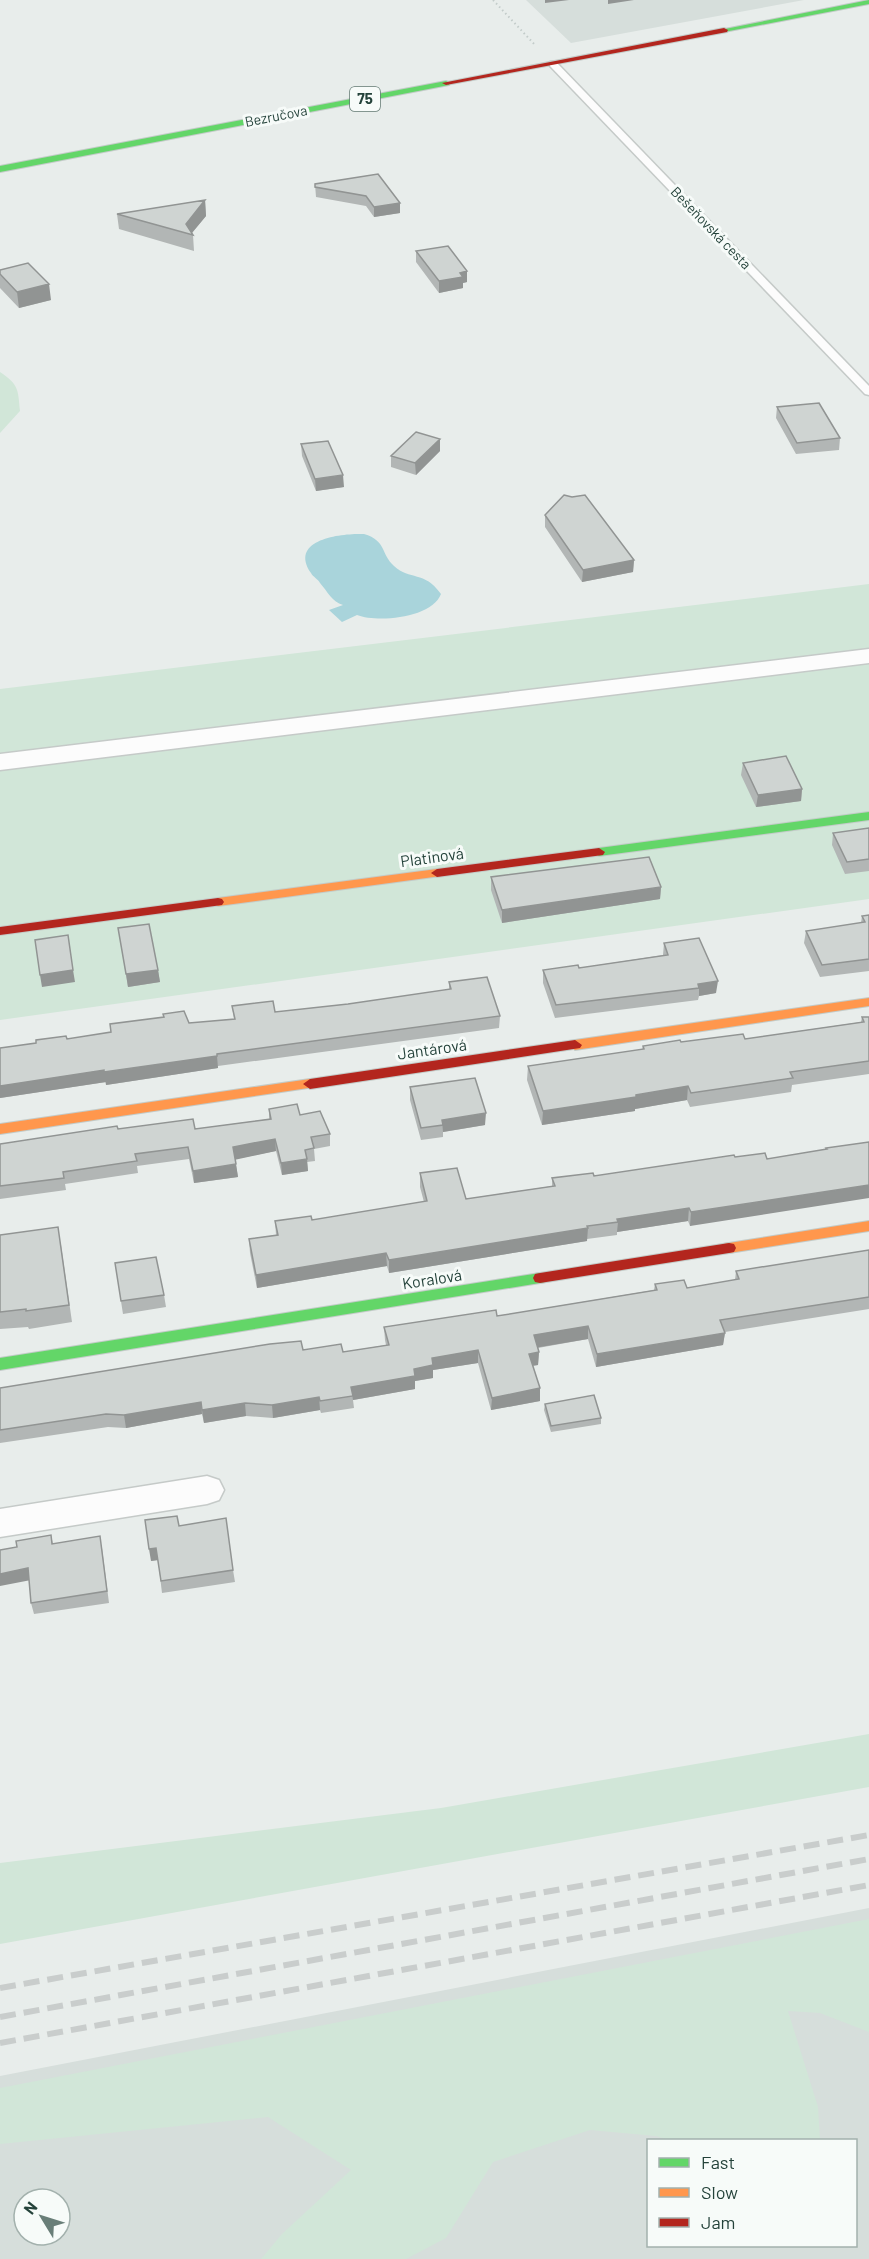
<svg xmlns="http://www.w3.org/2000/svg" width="869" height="2259" viewBox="0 0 869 2259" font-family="Barlow,sans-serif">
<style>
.built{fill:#d6dedb;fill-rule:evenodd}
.green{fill:#d1e6d8}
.water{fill:#a9d4db}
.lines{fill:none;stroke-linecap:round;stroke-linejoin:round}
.lane-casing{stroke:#c5cac8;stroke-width:3}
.street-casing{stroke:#c5cac8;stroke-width:3}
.fast-casing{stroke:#c3cbc8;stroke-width:2}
.slow-casing{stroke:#c3cbc8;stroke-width:2}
.jam-casing{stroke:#c3cbc8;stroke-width:2}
.path{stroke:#c3ccca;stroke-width:2;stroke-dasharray:1.5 3;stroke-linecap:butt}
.lane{fill:#fcfcfc;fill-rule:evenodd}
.street{fill:#fcfcfc;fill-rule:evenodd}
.fast{fill:#63d668;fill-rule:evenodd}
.slow{fill:#ff974d;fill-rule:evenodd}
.jam{fill:#b3261e;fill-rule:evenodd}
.rail{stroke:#c9cdcc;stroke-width:6;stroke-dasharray:16 8;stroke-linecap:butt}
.wall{fill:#b2b6b5}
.shaded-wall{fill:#919493}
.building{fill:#cfd4d2;stroke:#919493;stroke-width:1.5}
.labels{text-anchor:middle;stroke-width:6;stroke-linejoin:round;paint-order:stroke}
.far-street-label{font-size:14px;fill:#24423a;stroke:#f7fbf9}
.shield{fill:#f7fbf9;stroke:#637a73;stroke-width:1.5}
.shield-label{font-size:15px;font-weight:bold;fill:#24423a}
.street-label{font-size:16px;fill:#24423a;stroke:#f7fbf9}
</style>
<rect width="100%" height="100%" fill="#e8edeb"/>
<path class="built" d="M526,0H804L571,43Z
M869,1908V2259H0V2076ZM648,2140H856V2246H648ZM24,2199H60V2235H24Z"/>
<path class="green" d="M0,372C19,385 18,389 20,411L0,433Z
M869,584V899L0,1020V689Z
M869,1734V1787L0,1944V1863L441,1808Z
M869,1919V2032L820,2013L788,2011L818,2107L820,2140H669L656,2136L590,2130L493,2162L446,2238L406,2259H261L282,2234L351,2170L268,2117L0,2144V2088Z"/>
<path class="water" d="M364,534C387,541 380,553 394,566C410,581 424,570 441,594C432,618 378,623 357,615L342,622L329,610L343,605C332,602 328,592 320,583C318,579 313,577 311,573C288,539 342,533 364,534Z"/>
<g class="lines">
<defs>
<path id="lane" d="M550,62H556L869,386V395L865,394L550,66Z"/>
<path id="street" d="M869,649V663L0,770V754Z
M207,1476L219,1480L224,1490L219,1500L207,1504L0,1537V1509Z"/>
<path id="fast" d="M869,0V4L724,32L720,30Z
M446,81L450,83L449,85L0,172V166Z
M869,812V820L599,856L593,852L599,848Z
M540,1273L545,1274L547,1278L545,1282L540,1283L0,1370V1358Z"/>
<path id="slow" d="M437,869L441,870L443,873L441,876L218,906L212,902L218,898Z
M869,998V1006L575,1050L568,1045L575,1040Z
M310,1079L315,1081L317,1084L315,1087L0,1134V1124Z
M869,1221V1231L729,1253L724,1252L722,1248L724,1244L729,1243Z"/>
<path id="jam" d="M724,28L728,30L727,32L446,85L442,83Z
M599,848L605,852L603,855L437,877L431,873L437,869Z
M218,898L222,899L224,902L222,905L0,935V927Z
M575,1040L582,1045L580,1048L310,1089L303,1084L310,1079Z
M729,1243L734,1244L736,1248L734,1252L729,1253L540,1283L535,1282L533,1278L535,1274L540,1273Z"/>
</defs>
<use href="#lane" class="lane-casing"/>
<use href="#street" class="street-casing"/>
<use href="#fast" class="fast-casing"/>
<use href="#slow" class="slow-casing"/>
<use href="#jam" class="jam-casing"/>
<path class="path" d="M493,0L536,46"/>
<use href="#lane" class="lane"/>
<use href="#street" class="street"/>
<use href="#fast" class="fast"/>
<use href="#slow" class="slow"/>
<use href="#jam" class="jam"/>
<path class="rail" d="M0,1988L869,1835
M0,2017L869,1859
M0,2043L869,1885"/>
</g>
<path class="wall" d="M378,174L400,213L374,217L366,206L316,197L315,184Z
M205,200L206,216L192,233L193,235L194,251L119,229L117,214Z
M416,251L467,271V282L463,283V288L439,293L416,262Z
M0,270L51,300L19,308L0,288Z
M777,407L840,438L839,450L796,454L776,418Z
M301,444L344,487L316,491L302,456Z
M440,451L416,475L391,467V456Z
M545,515L634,560L633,572L582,582L545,527Z
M743,763L802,789L801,801L756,807L741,775Z
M869,828V871L845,874L832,845L833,833Z
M491,877L661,887L660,899L502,923L491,890Z
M869,915V971L820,977L804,943L806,931L861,923L862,916Z
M118,928L158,970L160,982L128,987Z
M664,943L716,993L699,996L698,1000L555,1018L543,983V970L579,968L663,955Z
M449,982L500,1016L499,1028L218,1066V1068L106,1085V1082L0,1098V1048L189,1023L234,1019L232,1006L275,1012L348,1004L449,990Z
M862,1017H869V1074L792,1085L791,1092L690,1107L687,1100L635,1109V1111L542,1125L527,1080L528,1066L642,1050L643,1046L681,1042L745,1039L861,1022Z
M410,1087L485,1125L443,1132V1137L421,1140L410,1100Z
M269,1109L300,1115L330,1134V1146L314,1149L315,1161L307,1162L308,1171L282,1175L276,1151L235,1159L238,1177L194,1183L189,1159L137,1166L138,1173L65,1184L66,1190L0,1199V1144L118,1129H195L269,1119Z
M869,1142L690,1226L688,1221L617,1232V1235L587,1239V1241L389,1273L387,1266L257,1288L250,1253L249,1239L276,1235L275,1221L312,1220L424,1202L420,1187V1173L466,1199L552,1186V1178L594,1176L735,1157L767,1159L825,1150L826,1148Z
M0,1235L61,1245L72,1322L29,1329L28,1327L0,1329Z
M869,1250V1309L725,1332L723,1345L596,1367L588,1339L538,1348L539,1352L538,1365L533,1366L540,1388V1401L491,1410L478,1363L433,1370V1378L415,1381V1389L353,1400L354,1408L321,1413L320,1410L273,1418L246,1416L204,1423L202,1414L126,1428L108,1427L0,1443V1388L303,1350L343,1352L386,1345L385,1340L384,1327L497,1316L654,1290L655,1284L687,1288L735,1280L736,1271Z
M115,1263L164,1295L166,1307L123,1314Z
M545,1404L601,1418V1424L551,1432L544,1410Z
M179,1526L233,1570L235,1582L162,1593L158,1560L151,1561Z
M51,1535L53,1544L102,1548L109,1603L34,1614L31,1603L29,1580L17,1547Z"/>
<path class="shaded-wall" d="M545,0H569L545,3Z
M608,0H634L608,4Z
M205,200L206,216L191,234L186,224Z
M400,203V213L374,217V207Z
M467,271V282L463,283V288L439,293V281L460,273Z
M49,284L51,300L19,308L17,292Z
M440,439V451L416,475L415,463Z
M343,475L344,487L316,491L315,479Z
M634,560L633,572L582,582L583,570Z
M802,789L801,801L756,807L758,795Z
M661,887L660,899L502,923V910Z
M73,970L75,982L42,987L40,975Z
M158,970L160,982L128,987L126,974Z
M718,981L716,993L699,996V988L698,984Z
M217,1056L218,1068L106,1085L104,1072Z
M104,1070L106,1082L0,1098V1086Z
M688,1086L687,1100L635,1109V1111L542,1125L543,1111Z
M486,1113L485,1125L443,1132L442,1120Z
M275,1139L276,1151L234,1160L233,1147Z
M307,1159L308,1171L282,1175L281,1163Z
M236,1164L238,1177L194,1183L193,1171Z
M869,1185V1198L690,1226L691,1212Z
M689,1208L688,1221L617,1232L618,1222L617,1219Z
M588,1228L587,1241L389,1273V1260Z
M386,1253L387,1266L257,1288L256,1275Z
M588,1326V1339L534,1348V1335Z
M725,1333L723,1345L596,1367L597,1354Z
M478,1350V1363L433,1370V1378L415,1381V1389L353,1400L351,1387L414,1369L432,1358Z
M539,1352L538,1365L529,1366V1354Z
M540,1388V1401L491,1410L492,1398Z
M319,1397L320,1410L273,1418L272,1405Z
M201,1402L202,1414L126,1428L124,1415Z
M245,1403L246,1416L204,1423L202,1410Z
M156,1548L158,1560L151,1561L149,1549Z
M28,1568L31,1580L0,1586V1574Z"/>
<path class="building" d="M378,174L400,203L374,207L366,196L315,187V184Z
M205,200L186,224L193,235L117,214Z
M448,246L467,271L460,273L463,277L439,281L416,251Z
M28,263L49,284L17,292L0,274V270Z
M819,403L840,438L797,443L777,407Z
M416,432L440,439L415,463L391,456Z
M328,441L343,475L315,479L301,444Z
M564,495L572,497L585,495L634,560L583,570L545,515Z
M786,756L802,789L758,795L743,763Z
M869,828V859L847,862L833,833Z
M649,857L661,887L502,910L491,877Z
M869,915V959L822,965L806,931L865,922L862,916Z
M149,924L158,970L126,974L118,928Z
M68,935L73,970L40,975L35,940Z
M699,938L718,981L698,984L699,988L556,1005L543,970L578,965L579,968L668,955L664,943Z
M487,977L500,1016L217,1054V1056L104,1072V1070L0,1086V1048L36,1043V1040L66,1036L67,1039L111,1032L110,1024L164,1017L163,1014L184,1011L189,1023L235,1019L232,1006L273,1001L275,1012L348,1004L451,989L449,982Z
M862,1017H869V1061L790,1072L793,1078L691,1093L688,1086L636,1095V1097L543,1111L528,1066L644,1049L643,1046L680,1040L681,1042L743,1034L745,1039L864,1022Z
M475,1078L486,1113L442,1120L443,1125L421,1128L410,1087Z
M297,1104L300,1115L320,1111L330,1134L311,1137L314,1148L305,1150L307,1159L281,1163L275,1139L233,1147L236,1164L193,1171L188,1147L135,1154L137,1161L63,1172L64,1178L0,1186V1144L117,1126L118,1129L193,1119L195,1129L271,1119L269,1109Z
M869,1142V1185L691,1212L689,1208L617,1219L618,1222L587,1226L588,1228L389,1260L386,1253L256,1275L249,1239L278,1235L275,1221L311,1216L312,1220L427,1201L420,1173L457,1168L466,1199L555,1186L552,1178L593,1173L594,1176L734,1155L735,1157L765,1153L767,1159L827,1149L826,1148Z
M58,1227L69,1305L26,1311V1309L0,1312V1235Z
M869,1250V1297L720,1320L725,1333L597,1354L588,1326L534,1335L539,1352L529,1354L540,1388L492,1398L478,1350L432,1358L433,1365L414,1369L415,1376L351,1387L353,1396L320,1401L319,1397L272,1405L245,1403L202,1410L201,1402L124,1415L106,1414L0,1430V1388L270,1344L301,1341L303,1350L341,1344L343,1352L389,1345L384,1327L496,1310L497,1316L657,1290L655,1284L684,1280L687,1288L739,1279L736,1271Z
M156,1257L164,1295L121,1301L115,1263Z
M594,1395L601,1418L551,1426L545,1404Z
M177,1516L179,1526L226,1518L233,1570L161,1581L156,1548L149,1549L145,1520Z
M51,1535L52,1544L100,1536L107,1591L31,1603L28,1568L0,1574V1550L17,1547L16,1541Z"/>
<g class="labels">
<g class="far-street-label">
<text transform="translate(276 116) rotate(-11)" y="5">Bezručova</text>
<text transform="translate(711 228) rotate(46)" y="5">Bešeňovská cesta</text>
</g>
<rect class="shield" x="350" y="87" width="30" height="24" rx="4.5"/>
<g class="shield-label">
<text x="365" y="104">75</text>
</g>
<g class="street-label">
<text transform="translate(432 857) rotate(-8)" y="6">Platinová</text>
<text transform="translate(432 1049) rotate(-8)" y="6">Jantárová</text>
<text transform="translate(432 1279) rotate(-9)" y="6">Koralová</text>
</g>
</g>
<rect x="647" y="2139" width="210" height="108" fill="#f7fbf9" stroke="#a3b1ad" stroke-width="1.5"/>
<rect x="659" y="2158" width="30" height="9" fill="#63d668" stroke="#a3b1ad" stroke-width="1.5"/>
<text x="701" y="2169" font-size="18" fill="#24423a">Fast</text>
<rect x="659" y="2188" width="30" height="9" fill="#ff974d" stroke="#a3b1ad" stroke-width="1.5"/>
<text x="701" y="2199" font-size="18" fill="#24423a">Slow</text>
<rect x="659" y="2218" width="30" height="9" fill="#b3261e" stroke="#a3b1ad" stroke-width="1.5"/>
<text x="701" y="2229" font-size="18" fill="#24423a">Jam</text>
<g transform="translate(42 2217) rotate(308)"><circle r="28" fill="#f7fbf9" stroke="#a3b1ad" stroke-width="1.5"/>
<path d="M0-4.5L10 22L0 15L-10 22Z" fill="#697e78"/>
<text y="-9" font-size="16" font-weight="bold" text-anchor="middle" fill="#24423a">N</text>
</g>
</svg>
